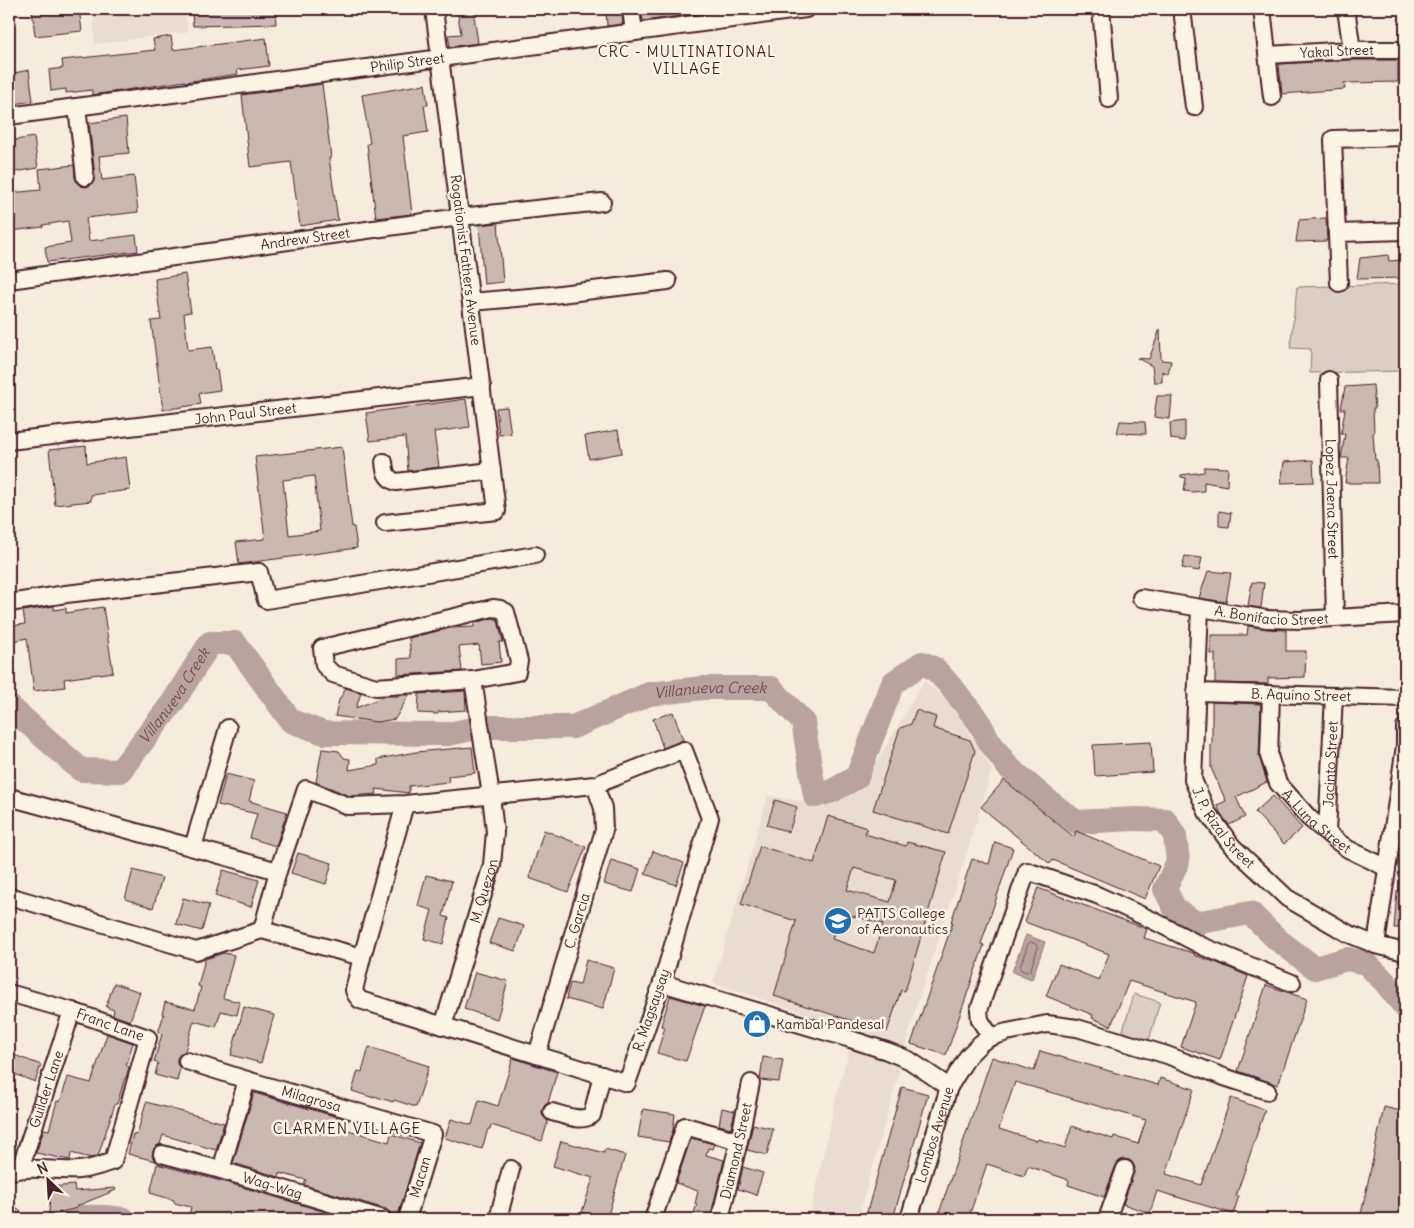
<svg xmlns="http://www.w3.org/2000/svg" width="1414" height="1228" viewBox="0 0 1414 1228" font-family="Delius,sans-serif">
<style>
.built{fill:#e8ddd0}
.green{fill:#dbcec4;stroke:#927678}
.water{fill:#b8a39e;stroke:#8c6e70}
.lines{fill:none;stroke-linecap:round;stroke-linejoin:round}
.shore{stroke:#765459;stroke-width:1}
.river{stroke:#b8a39e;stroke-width:24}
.building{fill:#cab9b1;stroke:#4a1f2b;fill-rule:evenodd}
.minor-casing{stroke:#4a1f2b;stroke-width:20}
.minor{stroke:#fcf5e5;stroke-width:16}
.labels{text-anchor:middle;stroke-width:5;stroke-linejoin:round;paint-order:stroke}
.street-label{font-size:14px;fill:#4a1f2b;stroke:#fcf5e5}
.poi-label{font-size:14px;fill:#4a1f2b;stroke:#fcf5e5;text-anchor:start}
.neighbourhood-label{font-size:15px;letter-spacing:1px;fill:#4a1f2b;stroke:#fcf5e5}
.water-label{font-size:15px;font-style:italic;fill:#704d53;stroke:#fcf5e5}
</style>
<rect width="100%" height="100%" fill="#f5ecde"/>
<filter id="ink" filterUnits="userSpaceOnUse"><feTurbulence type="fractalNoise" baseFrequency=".02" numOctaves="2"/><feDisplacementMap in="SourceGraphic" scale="10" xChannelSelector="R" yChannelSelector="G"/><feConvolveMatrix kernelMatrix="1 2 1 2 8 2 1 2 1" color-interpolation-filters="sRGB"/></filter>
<g filter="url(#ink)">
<path class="built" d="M93,9H185L188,32L95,44Z
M924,681L954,707L992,770L965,859L914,1014L905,1047L713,983L768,796L824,804L839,798L865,782Z
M850,1047L902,1062L858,1219H809L836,1097Z"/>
<path class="green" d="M1405,284V371L1310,373L1311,349L1290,348L1297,287Z
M1134,994L1160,1002L1147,1047L1120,1040Z"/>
<path class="water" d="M1026,935L1045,942L1032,979L1012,972Z"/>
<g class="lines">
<path class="shore" d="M1031,942L1037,945L1038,947L1030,971L1027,972L1021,970L1020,967L1028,944Z"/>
<g class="river">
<path id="s1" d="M9,706L81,770L120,771L173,702L210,643H235L291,721L324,733L448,734L483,727H573L649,694L703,688H771L803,722L815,796L832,791L857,777L893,683L922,663L935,669L954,690L979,722L989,741L1008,767L1042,796L1076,822L1135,819L1165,820L1175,836L1178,861L1165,889L1175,909L1196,923L1250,913L1278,940L1315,968L1347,959L1366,963L1384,981L1405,1007"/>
<path d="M64,1219C84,1216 104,1216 124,1219"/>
</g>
</g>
<path class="building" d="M32,9H79L82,31L35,36Z
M192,9H275L276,24L193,26Z
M457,9H473L478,43L450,47L448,35L461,34Z
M606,9H621L623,24L607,26Z
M641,9H681V16L643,21Z
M171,36L173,50L266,38L269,66L237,70L238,74L185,82V81L92,95V90L66,93V89L51,91L49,70L63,68L62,60L155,50L153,39Z
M1352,60H1398V82L1344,83L1345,89L1282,94L1279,64Z
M29,70L33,101L13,104L12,96L9,97V74Z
M322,84L331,158H329L338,220L300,226L291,162L250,167L242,95Z
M425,84L428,105H424L428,132L403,136L412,214L376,218L367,144L370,143L362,95Z
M126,118L129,153L99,156L102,180L134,176L138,212L86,218L89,241L136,235L138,251L47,262L45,247L71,243L68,221L43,225V227L10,231L9,193L41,190L39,169L74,165L75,178L77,183L81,186L86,187L91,185L94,181L95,176L89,123Z
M34,137L38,168L9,173V141Z
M1326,218L1327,241L1296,242L1299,220Z
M498,223L503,282L484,284L479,225Z
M1388,255L1389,261L1405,260V278L1357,279L1360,258Z
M185,274L191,312L184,313L188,350L212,347L215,370L217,369L220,390L199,393L201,404L163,410L151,321L161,320L155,279Z
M1160,329L1161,360L1171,361L1168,374L1162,371V382H1154L1152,366L1137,358L1149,359Z
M1373,385L1375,408H1373L1374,433H1373L1375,460H1377L1378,483H1345L1349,458H1341L1345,434H1341L1345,409H1341L1345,387Z
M1157,396H1172L1170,419L1154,417Z
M466,399L470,427L434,432L439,467L408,471L405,437L370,441L366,413Z
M507,407L511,434L499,435L496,408Z
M1120,421L1145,422L1146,434L1117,433Z
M1185,421V441L1171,439L1170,423Z
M618,430L622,453L589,459L585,436Z
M86,446L87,463L126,457L130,490L91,495V501L55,505L49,450Z
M342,447L352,527H354L357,548L239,564L236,542L265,539L255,457ZM314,476L320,531L289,535L283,480Z
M1313,460L1314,482L1281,483L1284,462Z
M1204,467L1228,468L1227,486L1204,482V491L1193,492L1184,491L1186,478L1181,477V475L1204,472Z
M1219,511L1231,513L1229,527L1219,526Z
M1185,556L1202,558L1199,571L1182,568Z
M1208,571L1231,573L1226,602L1199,598Z
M1252,582L1264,583L1261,608L1248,606Z
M54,606V610L66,608V613L103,607L113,672L64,679L65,687L34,691L27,638L13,641L10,626L25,624L23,611Z
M493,618L498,620L502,638L503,642H499L501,662L481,664L479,645L459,647L462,671L398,675V659L411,658L409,638L450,628L474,627V623Z
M1248,626L1267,629L1286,630V651H1306L1305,677L1268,678V684L1215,683V654H1211V635H1247Z
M346,688L361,693L356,708L385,696H398V695H409L395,719L377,722L335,716L339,700Z
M465,691L466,710L438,712V714L418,713L419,694Z
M1212,702L1261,704L1259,756L1267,782L1236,797L1245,817L1229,825L1221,814L1217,805L1226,801L1211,768V745H1212Z
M916,710L936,717L933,728L970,740L975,751L948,834L873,810L900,728L911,724Z
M673,712L683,740L663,748L653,719Z
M1151,742L1153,772L1095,776L1093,745Z
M472,747L475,773L448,776L449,782L409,786V793L376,789L377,794L350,796L316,782L322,749L339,751L344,758L350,759L349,770L378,765V759L416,752Z
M226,774L254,781L249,801L287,812L276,846L250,838L257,814L218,805Z
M1004,780L1074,837L1076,831L1159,866L1145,899L1053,860L1050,864L981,807Z
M1273,796L1302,828L1284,844L1255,812Z
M775,800L797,807L789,832L767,825Z
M828,816L867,828L865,834L906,846L907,842L946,852L905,991L901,990L887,1032L774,996L796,921L741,904L760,846L814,863ZM854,868L896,880L890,902L847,890ZM841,913L883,924L874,953L832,939Z
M544,830L586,847L568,892L529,878Z
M995,842L1013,848L981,944L984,945L946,1055L911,1044L953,922H951L972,859L989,864Z
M653,851L684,863L676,885L645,874Z
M298,853L332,863L326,884L291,873Z
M611,860L640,869L633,892L604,884Z
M133,870L162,878L153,908L125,899Z
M223,870L259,880L251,907L215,896Z
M426,875L452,881L443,916L449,918L443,944L424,939L432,910L418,906Z
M1038,888L1147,929L1144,938L1193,953L1195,954L1194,955L1217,963L1248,976L1220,1060L1181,1047L1196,1002L1129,981L1111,1026L1092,1018L1093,1015L1046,996L1059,964L1099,980L1109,954L1025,922Z
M1397,891H1405V928H1394Z
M183,898L209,905L202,931L176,924Z
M498,918L524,926L516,951L489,943Z
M224,953L234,955L223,998L240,1002L237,1015L221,1011L216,1027L194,1021L185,1051L180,1054L177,1058V1064L180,1068L177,1081L155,1075L158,1063L154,1062L162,1034L158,1033L164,1014H162L165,1002L195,1009L201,987L198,986L205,959Z
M586,960L614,968L603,1009L566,999L570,983L580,985Z
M475,972L508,981L497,1019L464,1009Z
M114,983L140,992L130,1021L113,1015L114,1010L106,1007Z
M1266,985L1307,999L1278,1085L1238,1071Z
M670,996L705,1006L686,1061L657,1053L665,1027L661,1026Z
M244,1007L274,1015L261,1063L231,1055Z
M107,1034L133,1043L126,1065L129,1067L126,1078H125L117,1104H115L98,1156L91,1158L71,1153L70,1160L36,1153L44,1129L49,1130L57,1101L60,1102L68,1077L91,1083Z
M369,1047L429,1066L416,1107L394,1100L393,1102L374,1096V1098L352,1091L358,1071L362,1072Z
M1040,1051L1158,1085L1160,1078L1194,1089L1166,1174L1201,1185L1231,1098L1265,1110L1236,1196H1239L1233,1214L1157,1191L1150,1213L1123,1204L1134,1172L1135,1168L1132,1162L1129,1160L1124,1159L1119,1161L1116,1165L1104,1197L1068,1185L1069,1180L1028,1166L1024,1176L987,1164L968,1219H937L992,1057L1034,1071ZM1015,1082L1146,1120L1138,1144L1114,1136L1113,1139L1072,1126L1065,1148L1038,1139L1037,1141L999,1129Z
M9,1053L41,1065L35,1082L9,1072Z
M763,1057L783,1060L779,1082L760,1080Z
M513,1058L557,1072L548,1103L545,1105L542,1110V1115L548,1121L542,1141L491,1125L490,1129H488L482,1149L445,1138L451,1119L472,1125L479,1100L498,1106Z
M902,1087L928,1094L903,1183L893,1219H865Z
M254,1093L348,1120L345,1129L389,1142L391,1134L420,1143L397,1219H393L391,1213L386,1209L304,1185L306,1180L280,1173L279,1177L233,1163Z
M146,1102L224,1123L216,1150L163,1135L160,1144L155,1147L153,1151L152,1156L155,1161L128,1154L133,1134L137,1135Z
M1384,1107L1405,1112V1219H1360Z
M722,1108L735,1111L731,1128L719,1125Z
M643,1109L675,1114L673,1130L669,1142L638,1137Z
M753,1124L773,1129L767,1155L747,1150Z
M691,1138L714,1144L712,1149L708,1148L706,1155L724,1160L710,1219H692L697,1204H695L698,1191L676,1183Z
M561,1141L604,1153L605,1149L625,1155L607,1219H585L586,1213L582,1212L593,1178L553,1166Z
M157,1164L225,1182L349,1219H188L191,1207L174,1203V1200L150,1193Z
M743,1167L763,1173L756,1195L738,1189Z
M74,1185L75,1191L115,1188L116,1190L77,1206V1208L49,1215L50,1187Z
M9,1207L20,1210L23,1219H9Z"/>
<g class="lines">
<defs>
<g id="minor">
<path d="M631,9L634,32"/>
<path d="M1101,9L1109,99"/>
<path d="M1182,9L1194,107"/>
<path d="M1262,9L1272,97"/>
<path d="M1346,9L1352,50"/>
<path id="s2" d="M1268,55L1352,50H1405"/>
<path d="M77,107L85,177"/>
<path id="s3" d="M9,116L806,9"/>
<path d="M1337,233L1405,231"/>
<path id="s4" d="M9,280L460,217L602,202"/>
<path d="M1339,283L1333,139L1405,137"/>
<path d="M471,302L552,295L668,281"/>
<path id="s5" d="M1329,380L1335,618"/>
<path id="s6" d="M9,441L482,386"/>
<path d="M384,462C385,472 386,478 396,482L492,471"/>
<path d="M385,523L497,511L434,9"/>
<path id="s7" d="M1141,598L1267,619L1299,620L1405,614"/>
<path d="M9,603L66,594L259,572L266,600L535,555"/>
<path d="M493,608L500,609L506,612L519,661L517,672L473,680L376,687L333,674L324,665L322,648Z"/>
<path id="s8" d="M1200,608L1193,780L1207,812L1232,846L1287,898L1349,934L1376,945L1405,952"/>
<path id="s9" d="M1196,692L1405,698"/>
<path id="s10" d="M1271,694L1269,756L1278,783L1309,818L1337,841L1348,849L1387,868"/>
<path d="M9,800V797L278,871"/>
<path id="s11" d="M1327,832L1334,696"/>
<path d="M193,847L228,728"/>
<path d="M9,896L196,951L262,930L362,957"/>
<path d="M262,930L278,871L306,789L348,806L405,804L595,785L684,750L710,818L662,983L627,1083L360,1000L356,995L354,990L362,957L405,804"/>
<path d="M1376,945L1405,746V727"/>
<path d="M662,983L847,1038L887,1051L909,1060L949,1087"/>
<path id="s12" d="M9,993L72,1011L148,1038L113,1161C102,1165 92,1169 79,1170C56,1172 32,1165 9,1172"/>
<path id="s13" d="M443,1026L492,865L495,832L491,795L473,680"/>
<path d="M991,1037L980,1020L979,1010L1027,871L1097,895L1154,921L1202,946L1292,983"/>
<path id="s14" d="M537,1055L604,830L603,808L595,785"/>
<path id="s15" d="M187,1061L247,1080L433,1134L407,1219"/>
<path d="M552,1112C564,1115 581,1123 592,1115L602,1075"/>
<path id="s16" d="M162,1154L221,1170L383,1219"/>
<path id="s17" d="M20,1169L72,1011"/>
<path d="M221,1170L247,1080"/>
<path d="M498,1219L511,1169"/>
<path d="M653,1219L685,1126L739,1141"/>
<path id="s18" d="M720,1219L739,1141L751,1083"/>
<path id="s19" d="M909,1219L949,1087L968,1056L981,1043L991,1037L1007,1032L1047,1024L1077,1028L1167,1055L1224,1077L1267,1091"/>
<path d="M1107,1219L1125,1169"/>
</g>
</defs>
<use href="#minor" class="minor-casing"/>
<use href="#minor" class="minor"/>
</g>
</g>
<defs>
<symbol id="university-disc" viewBox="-11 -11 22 22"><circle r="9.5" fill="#1f6fb2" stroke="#fcf5e5"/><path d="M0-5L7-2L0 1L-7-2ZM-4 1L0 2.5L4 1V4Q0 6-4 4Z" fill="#fff"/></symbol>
<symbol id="shop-disc" viewBox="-11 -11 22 22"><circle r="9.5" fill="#1f6fb2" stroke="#fcf5e5"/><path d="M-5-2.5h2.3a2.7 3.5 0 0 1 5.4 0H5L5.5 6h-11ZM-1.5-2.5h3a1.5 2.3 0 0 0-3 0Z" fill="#fff"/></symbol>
</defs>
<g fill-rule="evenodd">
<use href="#university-disc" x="822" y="905" width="32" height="32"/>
<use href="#shop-disc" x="741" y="1008" width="32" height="32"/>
</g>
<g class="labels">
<g class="street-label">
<text dy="5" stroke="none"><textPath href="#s2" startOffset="69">Yakal Street</textPath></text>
<text dy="5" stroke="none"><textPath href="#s3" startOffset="402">Philip Street</textPath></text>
<text dy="5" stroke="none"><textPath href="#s4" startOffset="299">Andrew Street</textPath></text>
<text transform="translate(466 260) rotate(83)" y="5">Rogationist Fathers Avenue</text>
<text dy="5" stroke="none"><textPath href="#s6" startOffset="238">John Paul Street</textPath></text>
<text dy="5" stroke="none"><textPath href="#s5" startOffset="119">Lopez Jaena Street</textPath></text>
<text dy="5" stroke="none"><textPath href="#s7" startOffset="132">A. Bonifacio Street</textPath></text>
<text dy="5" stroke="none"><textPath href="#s9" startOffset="105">B. Aquino Street</textPath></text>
<text dy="5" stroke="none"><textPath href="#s11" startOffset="68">Jacinto Street</textPath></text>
<text dy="5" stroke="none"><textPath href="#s10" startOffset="145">A. Luna Street</textPath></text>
<text dy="5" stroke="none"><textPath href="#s8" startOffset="229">J. P. Rizal Street</textPath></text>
<text dy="5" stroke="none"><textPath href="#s13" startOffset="141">M. Quezon</textPath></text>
<text dy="5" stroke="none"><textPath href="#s14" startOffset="140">C. Garcia</textPath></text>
<text transform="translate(651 1010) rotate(-71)" y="5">R. Magsaysay</text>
<text dy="5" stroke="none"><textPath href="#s12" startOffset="106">Franc Lane</textPath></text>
<text dy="5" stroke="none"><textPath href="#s17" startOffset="84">Guilder Lane</textPath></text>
<text dy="5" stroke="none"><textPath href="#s15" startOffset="130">Milagrosa</textPath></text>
<text dy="5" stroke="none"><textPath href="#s19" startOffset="88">Lombos Avenue</textPath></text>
<text dy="5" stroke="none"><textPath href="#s18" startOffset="70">Diamond Street</textPath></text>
<text transform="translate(420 1177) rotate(-73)" y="5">Macan</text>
<text dy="5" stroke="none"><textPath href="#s16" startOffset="115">Wag-Wag</textPath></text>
</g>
<g class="poi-label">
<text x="857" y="918">PATTS College<tspan x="857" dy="16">of Aeronautics</tspan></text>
<text x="776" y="1029">Kambal Pandesal</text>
</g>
<g class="neighbourhood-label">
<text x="687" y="57">CRC - MULTINATIONAL<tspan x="687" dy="17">VILLAGE</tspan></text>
<text x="347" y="1134">CLARMEN VILLAGE</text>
</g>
<g class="water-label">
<text dy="5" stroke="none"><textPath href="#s1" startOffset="842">Villanueva Creek</textPath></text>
<text dy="5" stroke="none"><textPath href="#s1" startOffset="228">Villanueva Creek</textPath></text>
</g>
</g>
<rect width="1414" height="1228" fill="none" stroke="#fcf5e5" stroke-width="30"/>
<rect x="15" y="15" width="1384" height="1198" fill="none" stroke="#4a1f2b" stroke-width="2" filter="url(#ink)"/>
<g transform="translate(48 1180) rotate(335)" stroke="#fcf5e5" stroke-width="4" paint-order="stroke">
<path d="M0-4L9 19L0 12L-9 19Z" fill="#4a1f2b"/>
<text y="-8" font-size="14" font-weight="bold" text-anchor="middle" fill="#4a1f2b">N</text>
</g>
</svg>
